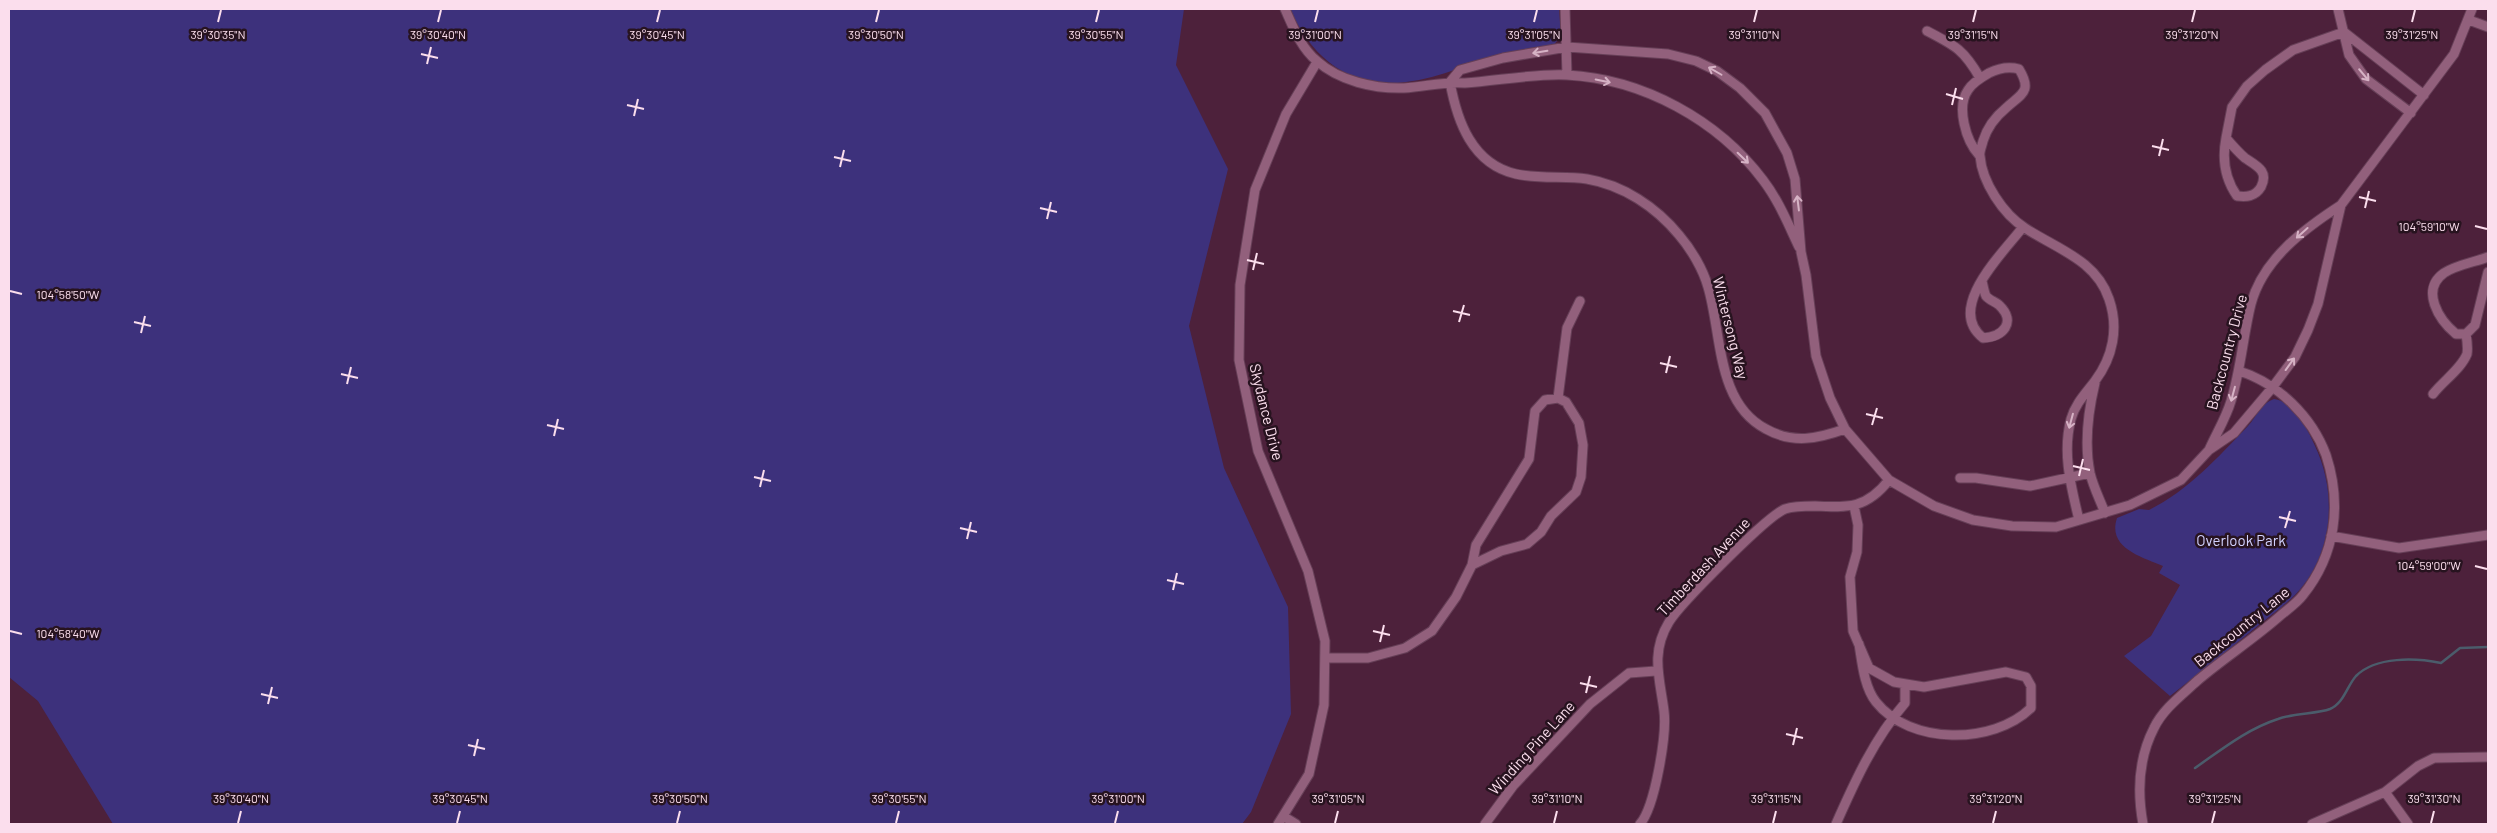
<svg xmlns="http://www.w3.org/2000/svg" width="2497" height="833" viewBox="0 0 2497 833" font-family="Barlow,sans-serif">
<style>
.green{fill:#3d317c}
.lines{fill:none;stroke-linecap:round;stroke-linejoin:round}
.stream{stroke:#4b5c6b;stroke-width:2.5}
.minor-casing{stroke:#663f57;stroke-width:11}
.minor{stroke:#92607c;stroke-width:9}
.oneway{stroke:#d6b2c5}
.ticks{fill:none;stroke:#fbdeed;stroke-width:2}
.labels{text-anchor:middle;stroke-width:5;stroke-linejoin:round;paint-order:stroke}
.street-label{font-size:15px;fill:#fbdeed;stroke:#27131f}
.park-label{font-size:15px;fill:#d2d2ff;stroke:#27131f}
.ticks-label{font-size:12px;text-anchor:middle;fill:#fbdeed;stroke:#27131f;stroke-width:5;stroke-linejoin:round;paint-order:stroke}
</style>
<rect width="100%" height="100%" fill="#4d213b"/>
<path class="green" d="M9,9H1184L1176,65L1228,169L1189,326L1224,468L1288,607L1291,714L1251,812L1242,824H113L38,701L9,677Z
M1290,9H1559L1561,35L1554,45C1539,48 1523,49 1508,53C1474,61 1441,78 1406,82C1350,90 1311,57 1290,9Z
M2274,399C2293,401 2308,430 2315,446C2338,494 2333,556 2295,595C2282,608 2267,618 2254,629C2226,652 2198,674 2170,696L2124,656L2151,636L2180,585L2159,573L2163,566C2142,557 2107,548 2117,518L2139,509L2149,510C2189,490 2217,458 2248,426C2257,416 2261,403 2274,399Z"/>
<g class="lines">
<path class="stream" d="M2195,768C2221,750 2247,729 2278,719C2294,713 2317,714 2330,709C2344,703 2347,686 2356,676C2376,656 2416,658 2441,663L2460,648L2488,647"/>
<defs>
<path id="minor" d="M1285,9C1293,27 1301,48 1317,61C1339,81 1375,89 1404,88C1425,87 1444,81 1465,83C1496,81 1538,73 1567,75C1643,79 1718,120 1763,180C1779,201 1788,224 1799,247
M1565,9L1567,75
M2338,9L2349,55L2366,79L2411,113
M2469,20L2488,27
M1927,31C1956,46 1964,50 1980,78
M2344,32L2424,95
M1450,82L1460,70L1503,58L1567,47L1668,54L1696,61L1717,71L1740,88L1765,113L1787,153L1795,179L1801,252L1806,275L1816,356L1830,398L1845,429L1889,480L1934,506L1973,520L2012,526L2056,527L2130,505L2181,480L2209,450L2234,433L2272,388L2295,357L2308,330L2318,304L2341,205L2454,54L2472,9
M1450,82C1457,121 1472,164 1516,174C1539,179 1564,176 1587,179C1623,185 1656,207 1679,235C1691,249 1703,269 1708,287C1722,334 1716,403 1766,429C1793,444 1817,439 1845,429
M2226,138C2232,145 2238,152 2245,158C2257,166 2269,171 2261,187C2255,197 2246,197 2237,196C2225,179 2222,159 2226,138L2232,107L2247,86L2265,70L2293,50L2344,32
M1979,155C1966,141 1956,107 1968,90C1972,83 1982,77 1989,73C1999,68 2008,66 2019,69C2033,92 2021,94 2006,108C1995,117 1987,128 1983,141C1982,146 1979,152 1980,156C1982,182 2003,214 2025,228C2057,249 2096,260 2109,299C2119,328 2113,357 2095,381C2086,393 2075,404 2071,419C2062,453 2071,486 2079,520
M2488,257C2475,262 2456,265 2444,273C2420,290 2439,320 2456,334H2466L2475,325L2488,272
M1982,281C1983,285 1984,292 1986,296C1989,300 1996,302 1999,305C2017,322 2003,337 1983,338C1945,308 2003,253 2023,227
M2095,383C2088,412 2084,443 2090,473C2093,486 2100,500 2105,513
M2433,394C2443,381 2461,369 2467,354C2468,348 2467,340 2466,334
M1558,398L1567,328L1580,301
M2209,450C2216,434 2226,418 2231,401C2241,369 2243,336 2251,304C2263,259 2304,229 2341,205
M1960,478H1976L2030,486L2090,473
M1854,506L1858,525L1857,552L1850,577L1853,631L1869,668L1894,682L1924,687L2006,672L2026,677L2031,686V708C1993,745 1910,745 1876,702C1864,687 1862,662 1859,644
M2331,536L2399,548L2488,535
M1325,658H1368L1405,648L1432,631L1456,597L1472,565L1476,545L1529,459L1535,411L1545,400L1558,398L1566,402L1579,423L1583,445L1581,477L1576,492L1551,516L1541,532L1527,544L1501,551L1472,565
M2385,792L2408,824
M1283,816L1296,824
M1278,824L1309,774L1324,705L1325,641L1308,571L1258,451L1239,360L1240,285L1255,190L1286,114L1317,62
M1485,824L1513,786L1590,704L1629,673L1656,671
M1640,824C1655,807 1667,734 1664,711C1660,679 1650,653 1669,622C1680,604 1767,516 1785,509C1794,506 1806,506 1815,506C1849,508 1867,508 1889,480
M1836,824C1855,781 1874,739 1905,703V684
M2143,824C2137,791 2138,759 2154,728C2163,709 2182,695 2197,681C2224,658 2254,639 2281,615C2288,609 2297,603 2303,595C2336,554 2342,504 2326,455C2312,417 2278,383 2239,371
M2312,824L2385,792L2418,766L2434,758L2488,757"/>
</defs>
<use href="#minor" class="minor-casing"/>
<use href="#minor" class="minor"/>
</g>
<defs><path id="oneway-shaft" d="M-6 0H5M1.5-3L5.5 0L1.5 3" fill="none" stroke-width="1.6" stroke-linecap="round" stroke-linejoin="round" transform="scale(1.25)"/></defs>
<g class="oneway">
<use href="#oneway-shaft" transform="translate(1540 52) rotate(171)"/>
<use href="#oneway-shaft" transform="translate(1715 71) rotate(-150)"/>
<use href="#oneway-shaft" transform="translate(2364 75) rotate(50)"/>
<use href="#oneway-shaft" transform="translate(1603 81) rotate(12)"/>
<use href="#oneway-shaft" transform="translate(1743 158) rotate(44)"/>
<use href="#oneway-shaft" transform="translate(1798 203) rotate(-97)"/>
<use href="#oneway-shaft" transform="translate(2302 233) rotate(138)"/>
<use href="#oneway-shaft" transform="translate(2290 364) rotate(-54)"/>
<use href="#oneway-shaft" transform="translate(2233 394) rotate(105)"/>
<use href="#oneway-shaft" transform="translate(2071 421) rotate(105)"/>
</g>
<path class="ticks" d="M218,22L221,10M438,22L441,10M657,22L660,10M876,22L879,10M1096,22L1099,10M1315,22L1318,10M1534,22L1537,10M1754,22L1757,10M1973,22L1976,10M2192,22L2195,10M2412,22L2415,10M421,54L438,58M427,64L431,47M1946,94L1963,99M627,105L644,109M1952,105L1956,88M634,116L638,99M2152,146L2169,150M2159,156L2163,139M834,157L851,161M840,167L844,150M2359,197L2376,201M1040,208L1057,212M2365,208L2369,191M1047,219L1051,202M2475,226L2487,229M1247,260L1264,264M1253,270L1257,253M10,291L22,294M1453,311L1470,315M134,322L151,326M1459,322L1464,305M141,333L145,316M1660,363L1677,367M1666,373L1670,356M341,374L358,378M347,384L351,367M1866,414L1883,418M547,425L564,429M1872,425L1877,408M554,436L558,419M2073,466L2090,470M2079,476L2083,459M754,477L771,481M760,487L764,470M2279,517L2296,521M960,528L977,532M2285,528L2290,511M967,539L971,522M2475,566L2487,569M1167,580L1184,584M1173,590L1177,573M10,631L22,634M1373,631L1390,635M1380,642L1384,625M1580,683L1597,687M1586,693L1590,676M261,694L278,698M268,704L272,687M1786,734L1803,738M468,745L485,749M1793,745L1797,728M474,756L478,739M238,823L241,811M457,823L460,811M677,823L680,811M896,823L899,811M1115,823L1118,811M1335,823L1338,811M1554,823L1557,811M1773,823L1776,811M1993,823L1996,811M2212,823L2215,811M2431,823L2434,811"/>
<g class="labels">
<g class="street-label">
<text transform="translate(1730 328) rotate(76)" y="5">Wintersong Way</text>
<text transform="translate(2227 352) rotate(-75)" y="5">Backcountry Drive</text>
<text transform="translate(1266 412) rotate(76)" y="5">Skydance Drive</text>
<text transform="translate(1704 567) rotate(-47)" y="5">Timberdash Avenue</text>
<text transform="translate(2242 627) rotate(-39)" y="5">Backcountry Lane</text>
<text transform="translate(1532 748) rotate(-48)" y="5">Winding Pine Lane</text>
</g>
<g class="park-label">
<text x="2241" y="546">Overlook Park</text>
</g>
</g>
<g class="ticks-label">
<text x="218" y="39">39°30'35"N</text>
<text x="438" y="39">39°30'40"N</text>
<text x="657" y="39">39°30'45"N</text>
<text x="876" y="39">39°30'50"N</text>
<text x="1096" y="39">39°30'55"N</text>
<text x="1315" y="39">39°31'00"N</text>
<text x="1534" y="39">39°31'05"N</text>
<text x="1754" y="39">39°31'10"N</text>
<text x="1973" y="39">39°31'15"N</text>
<text x="2192" y="39">39°31'20"N</text>
<text x="2412" y="39">39°31'25"N</text>
<text x="2429" y="231">104°59'10"W</text>
<text x="68" y="299">104°58'50"W</text>
<text x="2429" y="570">104°59'00"W</text>
<text x="68" y="638">104°58'40"W</text>
<text x="241" y="803">39°30'40"N</text>
<text x="460" y="803">39°30'45"N</text>
<text x="680" y="803">39°30'50"N</text>
<text x="899" y="803">39°30'55"N</text>
<text x="1118" y="803">39°31'00"N</text>
<text x="1338" y="803">39°31'05"N</text>
<text x="1557" y="803">39°31'10"N</text>
<text x="1776" y="803">39°31'15"N</text>
<text x="1996" y="803">39°31'20"N</text>
<text x="2215" y="803">39°31'25"N</text>
<text x="2434" y="803">39°31'30"N</text>
</g>
<rect width="2497" height="833" fill="none" stroke="#fbdeed" stroke-width="20"/>
</svg>
